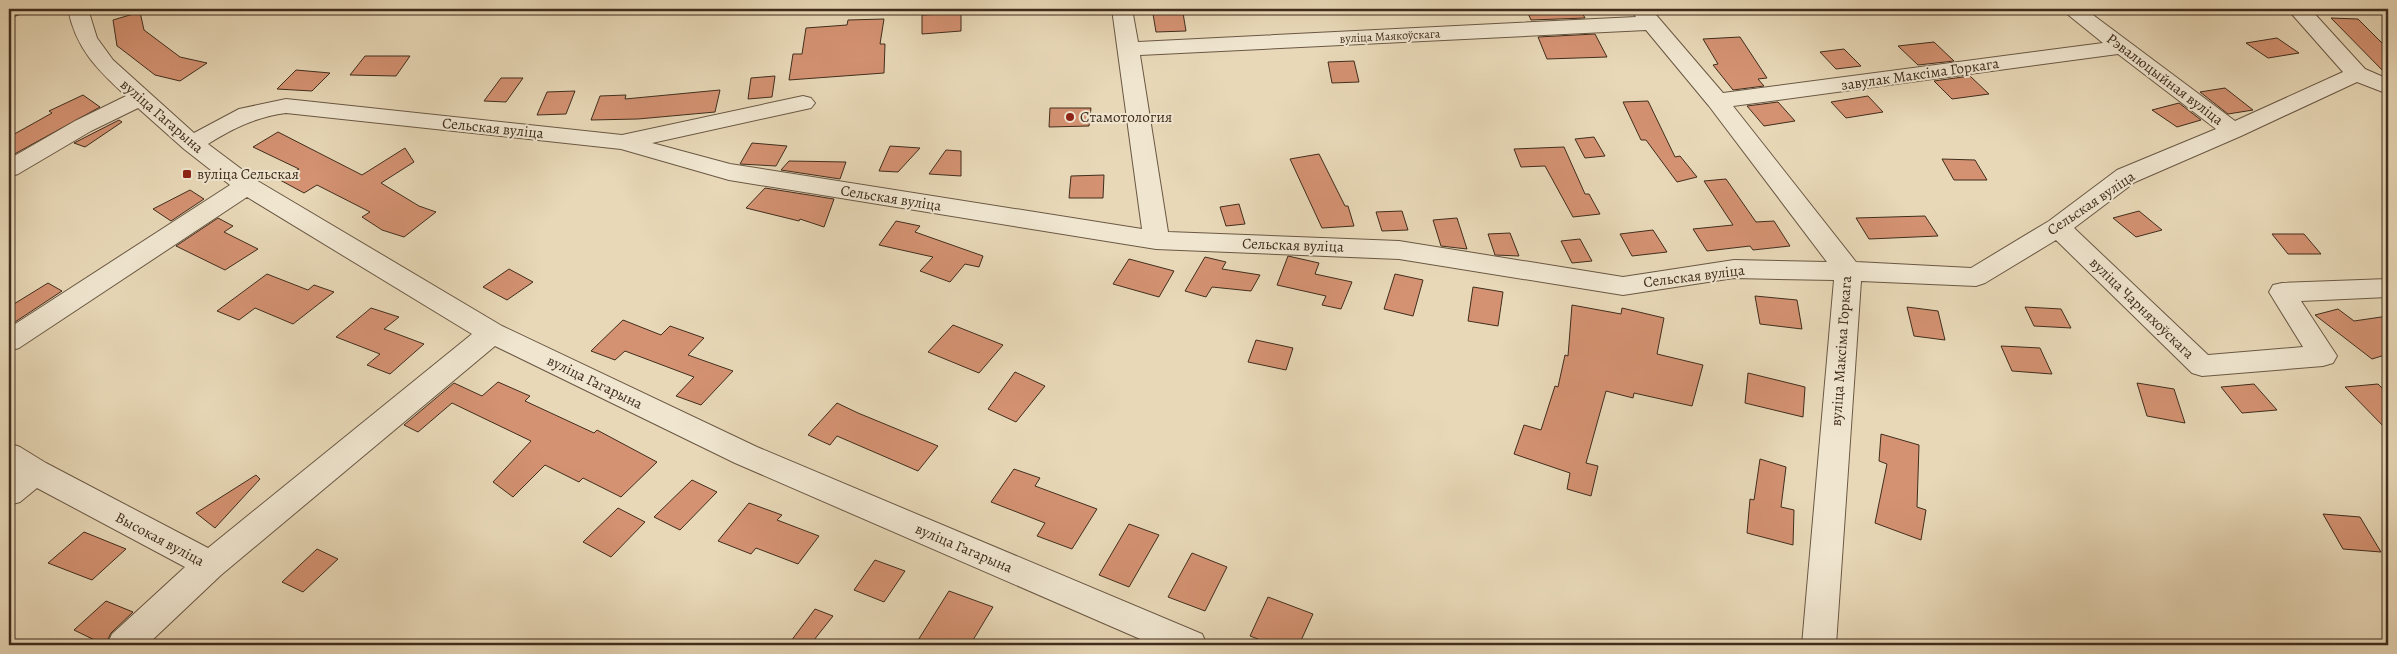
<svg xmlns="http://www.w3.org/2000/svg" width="2397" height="654" viewBox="0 0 2397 654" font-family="Alegreya,serif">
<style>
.building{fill:#d49272;stroke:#402d1d}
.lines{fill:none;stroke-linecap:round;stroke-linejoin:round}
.minor-casing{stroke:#6a5844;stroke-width:2}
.minor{fill:#f0e6d0;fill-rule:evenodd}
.poi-dot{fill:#8f2418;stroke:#f0e6d0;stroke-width:2}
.labels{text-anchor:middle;stroke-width:4;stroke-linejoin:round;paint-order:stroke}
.far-street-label{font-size:12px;fill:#402d1d;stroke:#f0e6d0}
.street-label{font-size:15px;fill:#402d1d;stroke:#f0e6d0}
.poi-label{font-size:15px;fill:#402d1d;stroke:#f0e6d0;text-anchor:start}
</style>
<rect width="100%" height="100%" fill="#e8d8b7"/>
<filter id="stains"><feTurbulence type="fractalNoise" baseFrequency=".004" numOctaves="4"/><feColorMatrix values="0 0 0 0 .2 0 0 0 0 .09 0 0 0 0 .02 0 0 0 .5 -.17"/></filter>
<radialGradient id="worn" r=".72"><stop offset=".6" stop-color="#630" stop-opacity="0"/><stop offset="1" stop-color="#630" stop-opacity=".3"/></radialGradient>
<path class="building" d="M1526,9H1580L1585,18L1531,20Z
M140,12L144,30L180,57L207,63L180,81L155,75L120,48L117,46L113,20Z
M961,13V31L922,34V15Z
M1183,13L1186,31L1156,32L1153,14Z
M2331,18L2358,19L2388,49V76Z
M884,19L880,44H885L884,73L789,80L793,54H802L806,28L847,25L848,20Z
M1595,34L1607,57L1547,59L1538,37Z
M1740,37L1767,78L1758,79L1764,86L1733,90L1713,65L1718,64L1703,39Z
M2277,38L2299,53L2268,58L2246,43Z
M1934,42L1954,61L1918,65L1898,46Z
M1844,49L1861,66L1836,69L1820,52Z
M365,56H410L396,76L350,75Z
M1354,61L1359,82L1332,83L1328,62Z
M296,70L330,73L312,91L277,89Z
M775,76L772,97L748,99L751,78Z
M1970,76L1989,94L1952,99L1934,81Z
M501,78H523L506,102L484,101Z
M2225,88L2253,110L2228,114L2200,92Z
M720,90L715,112L638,119L591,120L600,96L626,95L625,99Z
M575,91L566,114L537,115L547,92Z
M83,95L100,107L9,157V137L52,113L49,111Z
M1868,96L1883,112L1846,118L1831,102Z
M1648,101L1675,157L1680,156L1697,177L1677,182L1646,140H1641L1623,102Z
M1778,102L1795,121L1764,126L1747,106Z
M2179,103L2201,120L2177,127L2152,110Z
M1050,108H1091L1089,126L1049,127Z
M119,120L122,122L85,147L74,143Z
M278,132L362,175L405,148L414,162L381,183L419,206L436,212L404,237L382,230L362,217L370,212L317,185L304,193L280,180L299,169L253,147Z
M1594,137L1605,156L1585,158L1575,139Z
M752,143L787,146L776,166L740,164Z
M890,146L920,148L898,172L879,171Z
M1564,147L1585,194H1589L1600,214L1573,217L1545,166L1521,167L1514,149Z
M946,150L961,151V176L929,174Z
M1319,154L1345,206H1348L1354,226L1322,228L1290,159Z
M1942,159L1975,160L1987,180H1954Z
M789,161L846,162L840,179L781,170Z
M1104,175L1103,198H1069L1071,176Z
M1726,179L1756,222L1774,221L1790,246L1753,250L1750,246L1707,251L1693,229L1733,225L1704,181Z
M765,188L834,199L824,227L800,219L799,221L746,208Z
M190,190L204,199L171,221L153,209Z
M1239,204L1245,224L1226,226L1220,207Z
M1402,211L1408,230L1382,231L1376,212Z
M2139,211L2162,230L2136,237L2113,218Z
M1925,216L1938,236L1869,239L1856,218Z
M218,218L233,226L224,232L258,249L225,270L176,246Z
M1457,218L1467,249L1441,246L1433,220Z
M896,221L920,226L915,232L983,256L979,267L965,264L950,282L920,271L933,257L879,245Z
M1653,230L1667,252L1632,256L1620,234Z
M1510,233L1519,256L1495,255L1488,234Z
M2272,234H2304L2321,254H2288Z
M1580,239L1592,261L1572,263L1561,241Z
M1288,256L1319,263L1315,274L1352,282L1341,309L1322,305L1326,296L1277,285Z
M1205,257L1226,262L1222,269L1260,275L1251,291L1212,287L1206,297L1185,291Z
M1129,259L1174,271L1159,297L1113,284Z
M509,269L533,282L507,300L483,287Z
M267,274L308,290L314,285L334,292L293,324L255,308L239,320L217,311Z
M1395,274L1423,280L1413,316L1384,309Z
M48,283L62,291L9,326V307Z
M1473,287L1503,292L1498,326L1468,321Z
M1755,296L1797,300L1802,329L1760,324Z
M1572,305L1621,314L1622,308L1664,318L1657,354L1703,365L1692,406L1634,393L1633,398L1606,391L1586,463L1598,466L1591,496L1567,489L1570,473L1514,454L1524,425L1541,430L1555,386L1558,387L1565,355L1568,356Z
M1907,307L1938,311L1945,340L1914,336Z
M2025,307L2061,309L2071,328L2034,326Z
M371,308L399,317L384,329L424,344L390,374L367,365L380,354L336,337Z
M2338,309L2354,321L2388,316V354L2372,359L2315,315Z
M623,320L661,335L670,326L704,338L688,355L733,371L701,405L676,396L694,377L625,351L615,360L591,351Z
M953,325L1003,345L979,373L928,352Z
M1256,340L1293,348L1286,370L1248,362Z
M2001,346L2040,348L2052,374L2012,371Z
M1015,372L1045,386L1016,422L988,409Z
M1748,373L1805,387L1803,417L1745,403Z
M498,382L530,396L525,401L594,433L597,430L657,462L621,497L583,478L579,482L545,465L513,497L493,482L531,441L452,403L418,432L404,425L454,383L482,396Z
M2137,383L2174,389L2185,423L2147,416Z
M2254,384L2277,410L2242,413L2221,387Z
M2378,384L2388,394V431L2345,387Z
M837,403L858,413L938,446L918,471L837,436L830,445L808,435Z
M1881,434L1919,445L1917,507L1926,510L1921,540L1875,523L1887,464L1879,461Z
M1760,459L1786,467L1781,507L1794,510L1793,545L1747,533L1750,499L1754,500Z
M1014,469L1040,478L1035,486L1097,509L1072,549L1037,536L1045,523L991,502Z
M256,475L260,479L215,528L196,513Z
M692,480L717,492L680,530L654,517Z
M749,503L782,515L777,520L819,536L798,564L756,548L751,554L718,541Z
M618,508L645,522L611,557L583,542Z
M2323,514L2360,517L2381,552L2343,549Z
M1129,524L1159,535L1129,587L1099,575Z
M84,532L126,549L92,580L48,563Z
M317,549L338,559L303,592L282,582Z
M1192,553L1227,567L1205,611L1168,597Z
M875,560L905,571L884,602L854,590Z
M949,591L993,607L970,645H915Z
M1268,597L1313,614L1299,645H1274L1250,636Z
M106,601L133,612L111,633L105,645L74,630Z
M815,609L833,616L810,645H788Z"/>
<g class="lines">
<defs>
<path id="minor" d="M9,9H26L22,13L9,18Z
M68,9H88L97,38L113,60L194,133L239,109L286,99L622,135L803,96L811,98L815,103L811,108L652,143L730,164L1142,229L1112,9H1132L1138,42L1636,17L1630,9H1651L1723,93L2103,43L2061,9H2085L2235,121L2343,72L2290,12L2292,9H2312V11L2365,69L2388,79V94L2357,82L2241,136L2135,182L2074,228L2208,355L2303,347L2269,292L2273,285L2282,283L2388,279V297L2301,301L2337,356L2333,363L2323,366L2202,376L2192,373L2056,240L1985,283L1976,286L1861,281L1836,645H1802L1834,280L1734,278L1623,295L1399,259L1156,249L729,180L621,149L286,113C256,117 233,128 208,144L256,180L502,326L757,447L1202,634L1207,645H1154L735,463L495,346L221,575L147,645H107L112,634L185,567L37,488L20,502L9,505V476L13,473L9,470V443L20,447L46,463L208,548L472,334L247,197L19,348L9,351V328L230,185L184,149L138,108L91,131L18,174L9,177V159L75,121L126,96C97,69 76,49 68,9ZM1646,30L1709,106L1827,262L1734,260L1623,277L1399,241L1168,232L1140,55ZM2118,54L2216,129L2117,170L2049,221L1971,268L1856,262L1733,106Z"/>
</defs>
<use href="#minor" class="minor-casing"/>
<use href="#minor" class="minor"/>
</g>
<g class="poi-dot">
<circle cx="1070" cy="117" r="5"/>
<rect x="182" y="169" width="10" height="10" rx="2.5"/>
</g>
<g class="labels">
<g class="far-street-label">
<text transform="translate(1390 36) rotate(-3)" y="4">вуліца Маякоўскага</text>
</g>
<g class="street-label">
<text transform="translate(1920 74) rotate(-8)" y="5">завулак Максіма Горкага</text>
<text transform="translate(2165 79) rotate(37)" y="5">Рэвалюцыйная вуліца</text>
<text transform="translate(162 116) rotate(41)" y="5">вуліца Гагарына</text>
<text transform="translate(493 128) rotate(6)" y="5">Сельская вуліца</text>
<text transform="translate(891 198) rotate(9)" y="5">Сельская вуліца</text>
<text transform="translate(2091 203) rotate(-34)" y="5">Сельская вуліца</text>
<text transform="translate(1293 245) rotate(2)" y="5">Сельская вуліца</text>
<text transform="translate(1694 276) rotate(-7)" y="5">Сельская вуліца</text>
<text transform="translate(2142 308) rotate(44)" y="5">вуліца Чарняхоўскага</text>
<text transform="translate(1841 351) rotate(-86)" y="5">вуліца Максіма Горкага</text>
<text transform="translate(595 382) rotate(26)" y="5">вуліца Гагарына</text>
<text transform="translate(160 539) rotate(28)" y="5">Высокая вуліца</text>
<text transform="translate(964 548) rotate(23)" y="5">вуліца Гагарына</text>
</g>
<g class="poi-label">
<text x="1080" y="122">Стамотология</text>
<text x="197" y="179">вуліца Сельская</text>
</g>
</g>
<rect width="2397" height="654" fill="none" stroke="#e8d8b7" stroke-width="30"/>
<rect x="10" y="10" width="2377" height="634" fill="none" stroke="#402d1d" stroke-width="2.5"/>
<rect x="15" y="15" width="2367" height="624" fill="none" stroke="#402d1d"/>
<rect width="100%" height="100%" filter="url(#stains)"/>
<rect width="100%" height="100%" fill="url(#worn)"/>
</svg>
